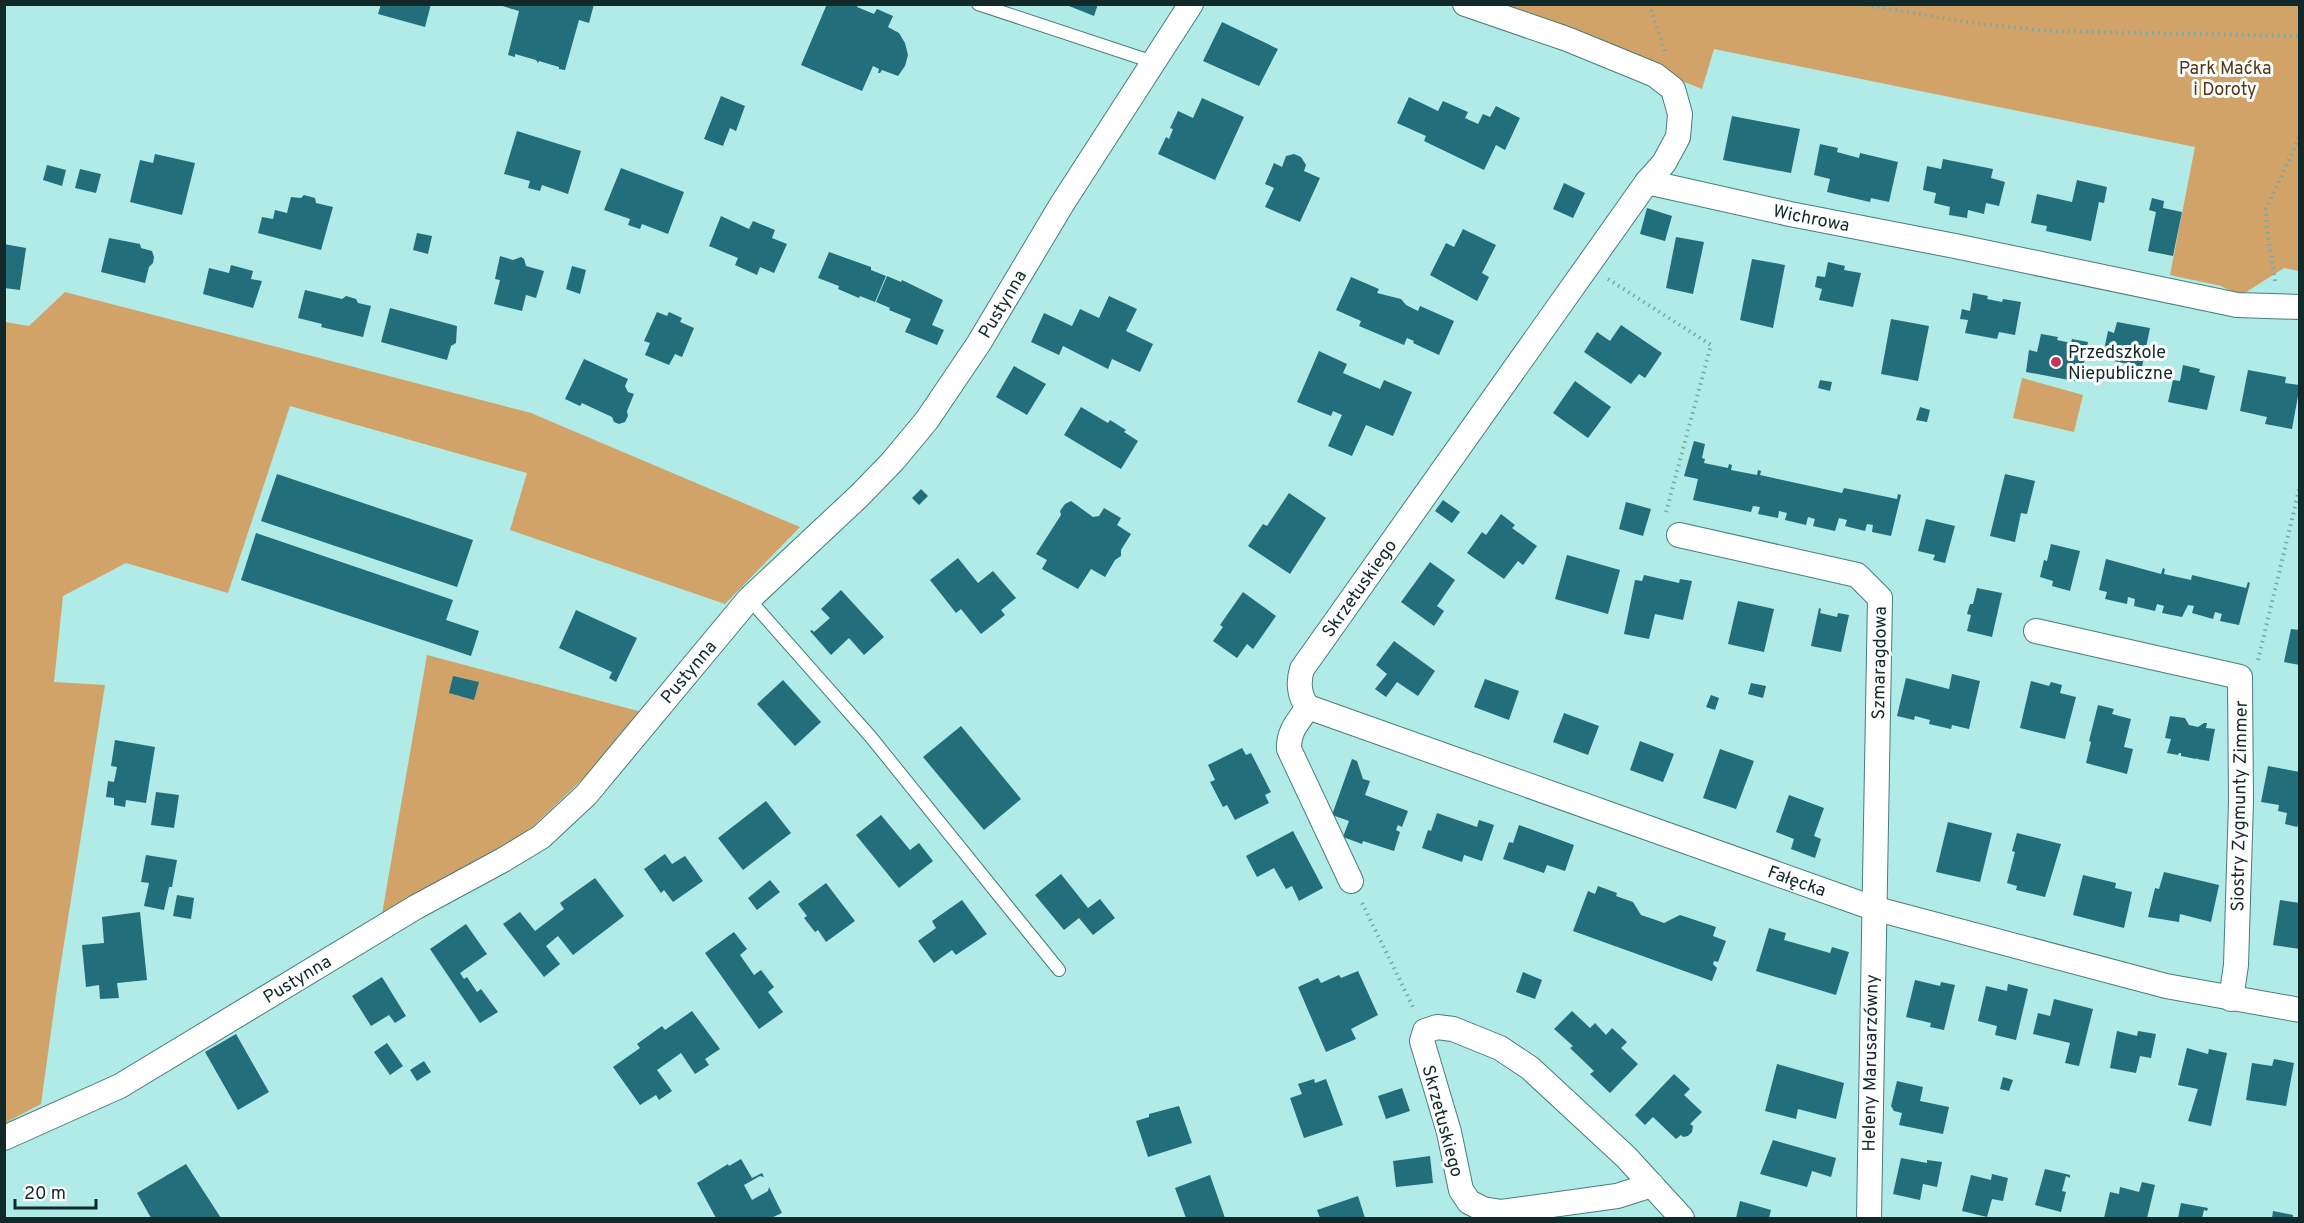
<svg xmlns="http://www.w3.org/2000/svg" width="2304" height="1223" viewBox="0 0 2304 1223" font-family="Overpass,sans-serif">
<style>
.green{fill:#d1a369}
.building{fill:#226e7b}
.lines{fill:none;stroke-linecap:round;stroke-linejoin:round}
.service-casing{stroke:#467e7c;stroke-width:14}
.minor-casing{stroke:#467e7c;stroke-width:26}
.path{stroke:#79a8a5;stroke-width:4;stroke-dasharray:1.5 4.5;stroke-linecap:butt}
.service{stroke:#fff;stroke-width:12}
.minor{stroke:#fff;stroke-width:24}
.poi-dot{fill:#c53557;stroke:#fff;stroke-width:2}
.labels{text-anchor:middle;stroke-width:6;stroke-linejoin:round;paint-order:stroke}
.park-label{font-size:18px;fill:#513714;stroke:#fff}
.street-label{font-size:18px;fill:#112928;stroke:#fff}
.poi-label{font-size:18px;fill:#112928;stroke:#fff;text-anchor:start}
</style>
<rect width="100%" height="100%" fill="#b0ebe8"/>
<path class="green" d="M1493,5H2299V271L2284,268L2240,296L2221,286L2170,275L2195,147L1714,49L1702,89Z
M65,292L531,413L800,527L725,604L510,530L527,473L290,406L228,593L126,563L63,596L54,682L105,685L57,988L41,1104L5,1123V322L29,326Z
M2022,378L2083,395L2074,432L2013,418Z
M427,655L642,712L590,772L525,834L382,914Z"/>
<path class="building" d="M381,4H431L425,27L378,14Z
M496,4H594L589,23L579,20L565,70L559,69V67L539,61L538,63L536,60L515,54V57L508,55L519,11Z
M827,4H858L857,7L874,14L877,9L893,16L888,27L899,33L905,43L908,55L905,66L898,76L882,70L880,73H878L879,69L873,66L862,91L801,65Z
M1064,4H1098L1094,16Z
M1222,22L1278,49L1259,86L1203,61Z
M721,96L745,106L736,131L730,128L723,146L704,139Z
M1409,97L1438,111L1443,101L1468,112L1465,118L1478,124L1483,114L1490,117L1496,106L1520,118L1505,150L1496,145L1484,170L1424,141L1426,136L1397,123Z
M1202,98L1244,117L1215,180L1158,154L1166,137L1169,139L1173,129L1170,128L1178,111L1193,118Z
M1732,116L1800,129L1791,173L1723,160Z
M517,131L581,151L568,194L542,185L540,191L528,188L530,181L504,174Z
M1820,144L1838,148L1837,152L1859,158L1860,153L1898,162L1889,202L1871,198L1870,202L1827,192L1830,179L1814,175Z
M155,154L195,163L182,215L130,202L140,160L153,163Z
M1294,154L1301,157L1306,165L1304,171L1320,178L1300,222L1265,207L1274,188L1265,184L1274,163L1282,167L1286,156Z
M1943,159L1993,169L1991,178L2005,182L1999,206L1986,203L1984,214L1968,210L1967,218L1949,215L1950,207L1934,203L1936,193L1923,190L1927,166L1941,169Z
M47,165L66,170L62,186L43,180Z
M621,168L684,192L668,234L642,224L640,229L628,225L630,219L604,210Z
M80,169L101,174L96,193L75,188Z
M2077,180L2107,187L2104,203L2099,202L2091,241L2046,231L2047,226L2031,223L2037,194L2072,202Z
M1564,183L1585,193L1573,218L1553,209Z
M304,195L315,198L316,203L333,207L321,250L258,233L262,217L273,219L275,210L287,213L291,197L301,198Z
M2152,198L2164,201L2163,208L2182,212L2173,256L2148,251L2156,212L2149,210Z
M1647,208L1672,216L1665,241L1640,234Z
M721,216L749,229L753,221L775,230L772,238L787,244L774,273L760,267L757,275L735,265L738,258L709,246Z
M1463,229L1496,245L1482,273L1489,277L1477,301L1430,275L1446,243L1454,247Z
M417,233L432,236L428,254L413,250Z
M1676,237L1704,242L1693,294L1666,288Z
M109,238L140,244L141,248L152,251L154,257L153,263L149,267L145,283L101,272Z
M4,244L26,248L20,290L4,288Z
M829,252L871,267V270L886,276L875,302L860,296L859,298L838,289L839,286L818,278Z
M500,256L513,260L521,257L524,259L526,266L544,271L536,298L526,295L522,311L494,304L500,280L495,279Z
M1752,259L1785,265L1773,328L1740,320Z
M1828,262L1845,266L1844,270L1861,273L1853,307L1819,300L1822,289L1815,287L1817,276L1825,277Z
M231,265L253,271L251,279L262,281L253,308L203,294L209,268L229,273Z
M572,266L586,270L580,294L566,289Z
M887,276L901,282L902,280L943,300L932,325L944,330L937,345L905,332L911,319L889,310L890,308L876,302Z
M1351,277L1379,289L1377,293L1401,299L1406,305L1418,311L1420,306L1454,321L1439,355L1413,343L1414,341L1407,338L1404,345L1359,326L1361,321L1336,310Z
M305,290L342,299L346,296L356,299L358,303L371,306L363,337L321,327L322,324L298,318Z
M1973,293L1988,296L1987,299L2002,302L2003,299L2021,302L2015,335L1999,332L1997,339L1965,333L1968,320L1960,319L1962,309L1970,311Z
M1109,296L1137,309L1126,331L1153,344L1140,372L1112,359L1108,369L1063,346L1059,355L1031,342L1044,313L1072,326L1080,309L1099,318Z
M390,308L457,326L456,343L451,346L447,360L381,342Z
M657,312L667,316L669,312L682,318L680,322L694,328L682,357L675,354L669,365L645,355L650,343L644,341Z
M1891,319L1929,326L1918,381L1881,374Z
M2117,322L2150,328L2142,367L2109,360L2111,350H2104L2108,331L2114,333Z
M1621,325L1662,353L1645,378L1639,374L1631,384L1584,352L1597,332L1610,341Z
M2041,334L2058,337L2057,340L2071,343L2072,339L2088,342L2080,382L2026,372L2029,350L2037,352Z
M1319,351L1347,364L1343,373L1380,389L1384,380L1412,392L1393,436L1366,425L1352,456L1328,446L1342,415L1333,411L1331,416L1297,402Z
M584,359L628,379L625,386L628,392L634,394L627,411L628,416L625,422L619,424L614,422L612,417L582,403L580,406L565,399Z
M2183,365L2200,369L2199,372L2215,376L2207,410L2168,402L2173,380L2180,381Z
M1014,366L1046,384L1027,415L996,397Z
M2248,370L2286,377L2285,383L2300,385L2292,429L2265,424L2267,417L2240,411Z
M1820,380L1832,382L1830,391L1818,388Z
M1575,381L1611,407L1588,438L1553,413Z
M1081,407L1108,423L1110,420L1126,430L1124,432L1138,441L1121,469L1064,435Z
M1920,407L1930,410L1927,422L1916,420Z
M1694,441L1705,444L1702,458L1705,459L1704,463L1728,468L1729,464L1732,465L1731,470L1757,475L1758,470L1761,471L1760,475L1842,493L1844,488L1897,499L1898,494L1901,495L1891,536L1872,532L1873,525L1867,524L1865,531L1845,526L1847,520L1839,518L1835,531L1813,526L1815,519L1808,517L1806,525L1785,520L1787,513L1779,511L1778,518L1758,514L1760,507L1753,506L1751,512L1693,500L1698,479L1684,476Z
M277,474L473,540L457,587L261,521Z
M2005,474L2035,481L2027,514L2021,513L2015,542L1990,536Z
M921,489L928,496L919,505L912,498Z
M1289,493L1326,518L1290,574L1248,546L1263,524L1267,526Z
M1443,500L1460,512L1452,523L1435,511Z
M1071,501L1093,517L1099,516L1104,508L1121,518L1117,525L1131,534L1121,550V556L1115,560L1105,577L1091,569L1078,589L1042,569L1047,560L1036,554L1061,515L1060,511L1065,504Z
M1626,502L1651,509L1643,536L1619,529Z
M1501,514L1515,525L1512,528L1537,546L1523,565L1518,561L1504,579L1467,553L1482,532L1486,535Z
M1926,519L1955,526L1945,563L1933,560L1935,555L1918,551Z
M256,533L453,600L446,620L479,631L471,656L241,580Z
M2051,544L2080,551L2070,591L2052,586L2053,581L2040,577L2044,560L2047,561Z
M1567,555L1620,570L1608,614L1555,599Z
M958,558L978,583L993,571L1016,598L1001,610L1005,615L981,634L961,609L956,613L930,580Z
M2106,559L2161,574L2163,568L2165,569L2164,574L2191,580L2192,575L2246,588L2248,582L2250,583L2239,625L2220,621L2222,614L2215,612L2213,619L2192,613L2194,606L2188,605L2182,617L2162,613L2164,606L2157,604L2155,611L2134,606L2135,599L2128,597L2127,604L2105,599L2107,592L2099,590Z
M1430,562L1455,580L1437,606L1444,611L1434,626L1401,602Z
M1644,575L1679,583L1680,579L1692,581L1683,620L1655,614L1649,639L1624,634L1635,580L1642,581Z
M1977,588L2002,593L1992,637L1967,631L1971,615L1967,614L1970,604H1973Z
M841,590L884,637L864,655L849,638L831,655L810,631L812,630L814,632L830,618L821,609Z
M1243,592L1276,616L1253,649L1247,644L1237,658L1213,641L1223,627L1220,625Z
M1738,601L1774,609L1764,652L1728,644Z
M1819,608L1821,609L1820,613L1837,617L1838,613L1849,615L1841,652L1811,646Z
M576,610L637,638L616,682L609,678L612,672L559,648Z
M2291,629L2300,630V665L2284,662Z
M1394,641L1435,671L1418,696L1397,682L1386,697L1375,689L1387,674L1376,665Z
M1952,674L1980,681L1969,729L1952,725L1951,729L1929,724L1930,720L1915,716L1914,720L1897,716L1906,678L1949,689Z
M453,676L479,682L474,700L449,693Z
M1485,679L1519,691L1509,720L1474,707Z
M783,680L821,722L795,746L757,704Z
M2031,681L2049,686L2051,682L2062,685L2060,693L2076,697L2065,739L2020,728Z
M1751,683L1766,686L1763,698L1748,694Z
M1711,695L1719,698L1715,710L1706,707Z
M2098,705L2114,709L2112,714L2131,719L2124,747L2133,749L2127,774L2086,763L2091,742L2089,741Z
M1564,713L1599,726L1588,755L1553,742Z
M2170,716L2185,718L2189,725L2198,727L2204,723H2207L2206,728L2215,729L2209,761L2197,759L2198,757L2196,759L2181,756V753H2179L2178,755L2167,753L2171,739L2165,738Z
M961,726L1021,799L984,830L923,757Z
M115,740L155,747L146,803L126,800L125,807L114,805V798L106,797L108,781L114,782L117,767L111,766Z
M1640,741L1674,754L1663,782L1630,770Z
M1242,748L1246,755L1251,753L1271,792L1265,795L1269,803L1235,820L1227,805L1223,807L1210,782L1215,780L1208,765Z
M1720,749L1754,761L1736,809L1703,798Z
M1352,759L1357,761L1363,779L1370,781L1365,795L1408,811L1402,827L1398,825L1396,830L1400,832L1394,851L1363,841L1362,844L1343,837L1349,821L1332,815Z
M2268,766L2300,772V821L2297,827L2285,824L2287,813L2278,811L2279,805L2261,802Z
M156,792L179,795L174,828L151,825Z
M1789,795L1824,808L1814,836L1821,839L1815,858L1791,849L1794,839L1776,832Z
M766,801L791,833L743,870L718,838Z
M1437,813L1477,827L1479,820L1494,825L1482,861L1464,855L1462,862L1422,848L1428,830L1431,831Z
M881,815L910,850L919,843L933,861L899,888L856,835Z
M1948,822L1992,833L1980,882L1936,872Z
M1519,825L1574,845L1565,871L1547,865L1544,873L1503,859L1509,842L1513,843Z
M1293,831L1323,888L1299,901L1292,886L1286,889L1274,868L1257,877L1246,856Z
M2017,833L2061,844L2045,897L2016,890L2017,886L2007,883L2015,852L2012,851Z
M665,854L672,864L685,856L703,881L673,902L664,890L661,893L644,869Z
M146,855L177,860L172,887H169L164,910L144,906L149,883L141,882Z
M2164,872L2219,885L2211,922L2180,914L2179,922L2148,917L2155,888L2159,889Z
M1061,874L1088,908L1100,899L1115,918L1093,935L1079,918L1064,930L1035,895Z
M2083,875L2116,883L2115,888L2132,892L2124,928L2073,915Z
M595,878L624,916L573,955L558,936L546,946L560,964L544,977L503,924L520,912L535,931L564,909L560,903Z
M770,880L780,892L757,910L748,898Z
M826,883L855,921L826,942L818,930L815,932L804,918L807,916L798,904Z
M1598,886L1617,893L1616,896L1633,902L1641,915L1653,919L1664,923L1680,915L1716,927L1713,936L1726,941L1718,962L1714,961L1713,964L1717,968L1712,981L1573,931L1588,891L1595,894Z
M177,895L194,898L191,919L173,916Z
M962,900L987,934L956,955L952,950L934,963L918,941L936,928L932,921Z
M2280,900L2300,903V949L2273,945Z
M140,912L147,980L117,983L119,998L100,999L99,985L86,987L82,945L104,943L102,917Z
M466,924L487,954L460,973L464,979L467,977L477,992L481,989L498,1012L480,1023L430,949Z
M1769,928L1786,933L1784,940L1830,953L1832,947L1849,952L1836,995L1756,971Z
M734,932L747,949L740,955L754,975L761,970L774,987L768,992L783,1012L759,1029L705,953Z
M1358,971L1378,1015L1351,1029L1356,1039L1326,1052L1298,987L1318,978L1321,983L1339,975L1341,978Z
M1523,972L1542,980L1535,999L1516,992Z
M382,977L406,1016L395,1023L389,1015L371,1026L352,996Z
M1915,980L1940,986L1941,982L1955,985L1944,1030L1930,1027L1931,1023L1906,1017Z
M2008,984L2028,989L2016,1040L1995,1035L1997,1026L1978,1021L1986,986L2007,991Z
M2054,999L2093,1009L2079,1066L2065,1063L2070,1043L2033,1034L2038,1013L2050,1016Z
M692,1011L720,1049L705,1059L709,1065L695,1074L681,1053L657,1070L672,1091L659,1100L656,1095L640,1105L613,1067L640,1048L637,1044L662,1026L665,1030Z
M1572,1011L1590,1028L1595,1023L1606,1035L1612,1028L1627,1042L1621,1048L1638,1064L1610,1093L1590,1074L1594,1071L1570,1048L1573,1046L1554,1029Z
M2117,1031L2137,1036L2138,1031L2156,1034L2151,1058L2140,1056L2136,1073L2110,1068Z
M236,1034L269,1092L238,1110L205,1052Z
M387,1043L403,1066L390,1075L374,1052Z
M2187,1048L2208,1054L2209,1049L2227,1053L2211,1126L2188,1121L2198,1089L2178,1085Z
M2274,1059L2294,1063L2286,1106L2246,1100L2252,1063L2272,1066Z
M424,1061L431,1072L417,1081L410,1070Z
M1777,1064L1844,1083L1836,1119L1798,1109L1796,1119L1765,1111Z
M1674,1074L1690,1089L1684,1095L1702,1112L1690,1124L1693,1126L1692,1132L1688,1136L1683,1137L1681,1135L1676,1139L1653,1117L1645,1125L1635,1115Z
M2003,1077L2013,1080L2009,1091L2000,1089Z
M1314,1079L1315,1083L1326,1079L1343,1125L1304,1138L1290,1098L1302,1094L1298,1084Z
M1897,1081L1923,1087L1920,1101L1949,1107L1943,1134L1899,1125L1902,1113L1894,1111L1891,1106Z
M1402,1088L1410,1111L1386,1119L1378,1096Z
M1179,1106L1192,1143L1148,1157L1136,1121L1149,1117V1114Z
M1773,1140L1836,1158L1831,1177L1812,1171L1807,1187L1760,1174Z
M1430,1156L1433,1183L1396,1187L1393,1161Z
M1901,1158L1927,1163V1160L1942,1162L1937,1187L1923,1184L1920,1200L1893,1194Z
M741,1159L752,1178L762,1173L764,1177L760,1176L744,1185L752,1200L768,1191L769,1187L782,1213L771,1218H716L697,1183L728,1164L729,1166Z
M186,1164L221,1218H151L137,1193Z
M2045,1169L2070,1175V1178L2066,1176L2062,1191L2066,1192L2061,1212L2035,1205Z
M1992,1174L2008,1178L2003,1201L1992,1199L1987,1217L1962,1211L1971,1175L1991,1180Z
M1210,1175L1225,1218H1186L1175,1188Z
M2142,1182L2155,1185L2147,1218H2104L2110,1192L2119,1194L2120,1187L2139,1192Z
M1358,1196L1365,1218H1320L1317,1210Z
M1740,1201L1771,1210L1769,1218H1736Z
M2181,1203L2208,1208L2207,1211L2204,1210L2202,1218H2178Z
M2273,1211L2293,1215V1218H2272Z"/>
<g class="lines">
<defs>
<path id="service" d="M978,4L1153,62
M749,599L870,736L1059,970"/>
<g id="minor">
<path id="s1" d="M1465,4L1567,39L1655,75L1673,89L1680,114L1678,137L1664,163L1647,182L1790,214L1955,246L2237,305L2300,307"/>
<path d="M1679,535L1857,575L1880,598L1869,1218"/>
<path d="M2036,631L2240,677L2241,802L2236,965L2231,999"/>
<path id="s2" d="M1308,707L1873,908L2166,986L2300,1010"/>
<path id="s3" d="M1351,881L1289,749C1288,731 1299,721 1308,707C1299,697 1298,682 1302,669L1647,182"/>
<path id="s4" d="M4,1138L120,1086L416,907L503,860L541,837L586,795L749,599L859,496L893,461L927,420L979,343L1062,204L1191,4"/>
<path d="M1652,1185L1617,1196L1501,1212L1483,1209L1469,1202L1461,1190L1449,1132L1422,1041L1425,1031L1437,1027L1453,1029L1500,1048L1530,1068L1626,1157L1682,1218"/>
</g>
</defs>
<use href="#service" class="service-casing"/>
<use href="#minor" class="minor-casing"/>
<path class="path" d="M1649,4L1665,52
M1860,4L1973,23L2047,31L2300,36
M1608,279L1711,345L1666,512
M2275,281L2267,229L2266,209L2300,136
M2258,660L2300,486
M1362,903L1414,1009"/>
<use href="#service" class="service"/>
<use href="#minor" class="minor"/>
</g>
<circle class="poi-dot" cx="2056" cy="362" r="6"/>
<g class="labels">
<g class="park-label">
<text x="2225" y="74">Park Maćka<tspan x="2225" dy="21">i Doroty</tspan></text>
</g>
<g class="street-label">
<text dy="6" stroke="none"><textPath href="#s1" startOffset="498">Wichrowa</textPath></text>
<text dy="6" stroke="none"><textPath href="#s4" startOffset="1324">Pustynna</textPath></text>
<text dy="6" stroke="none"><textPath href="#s3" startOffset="332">Skrzetuskiego</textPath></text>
<text transform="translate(1879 663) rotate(-89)" y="6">Szmaragdowa</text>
<text dy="6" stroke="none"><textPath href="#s4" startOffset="838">Pustynna</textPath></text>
<text transform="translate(2239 806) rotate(-89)" y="6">Siostry Zygmunty Zimmer</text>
<text dy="6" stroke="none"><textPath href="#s2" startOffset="519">Fałęcka</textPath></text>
<text dy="6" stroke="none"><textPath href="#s4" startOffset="334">Pustynna</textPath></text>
<text transform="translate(1870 1063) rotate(-89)" y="6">Heleny Marusarzówny</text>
<text transform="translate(1443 1121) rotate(75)" y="6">Skrzetuskiego</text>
</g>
<g class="poi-label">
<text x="2068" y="358">Przedszkole<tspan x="2068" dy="21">Niepubliczne</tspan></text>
</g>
</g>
<rect width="2304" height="1223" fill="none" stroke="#112928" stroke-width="12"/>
<path d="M15 1199v9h81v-9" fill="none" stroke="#112928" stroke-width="3"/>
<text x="24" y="1199" font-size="18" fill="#112928" stroke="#ffffff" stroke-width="4.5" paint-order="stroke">20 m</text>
</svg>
